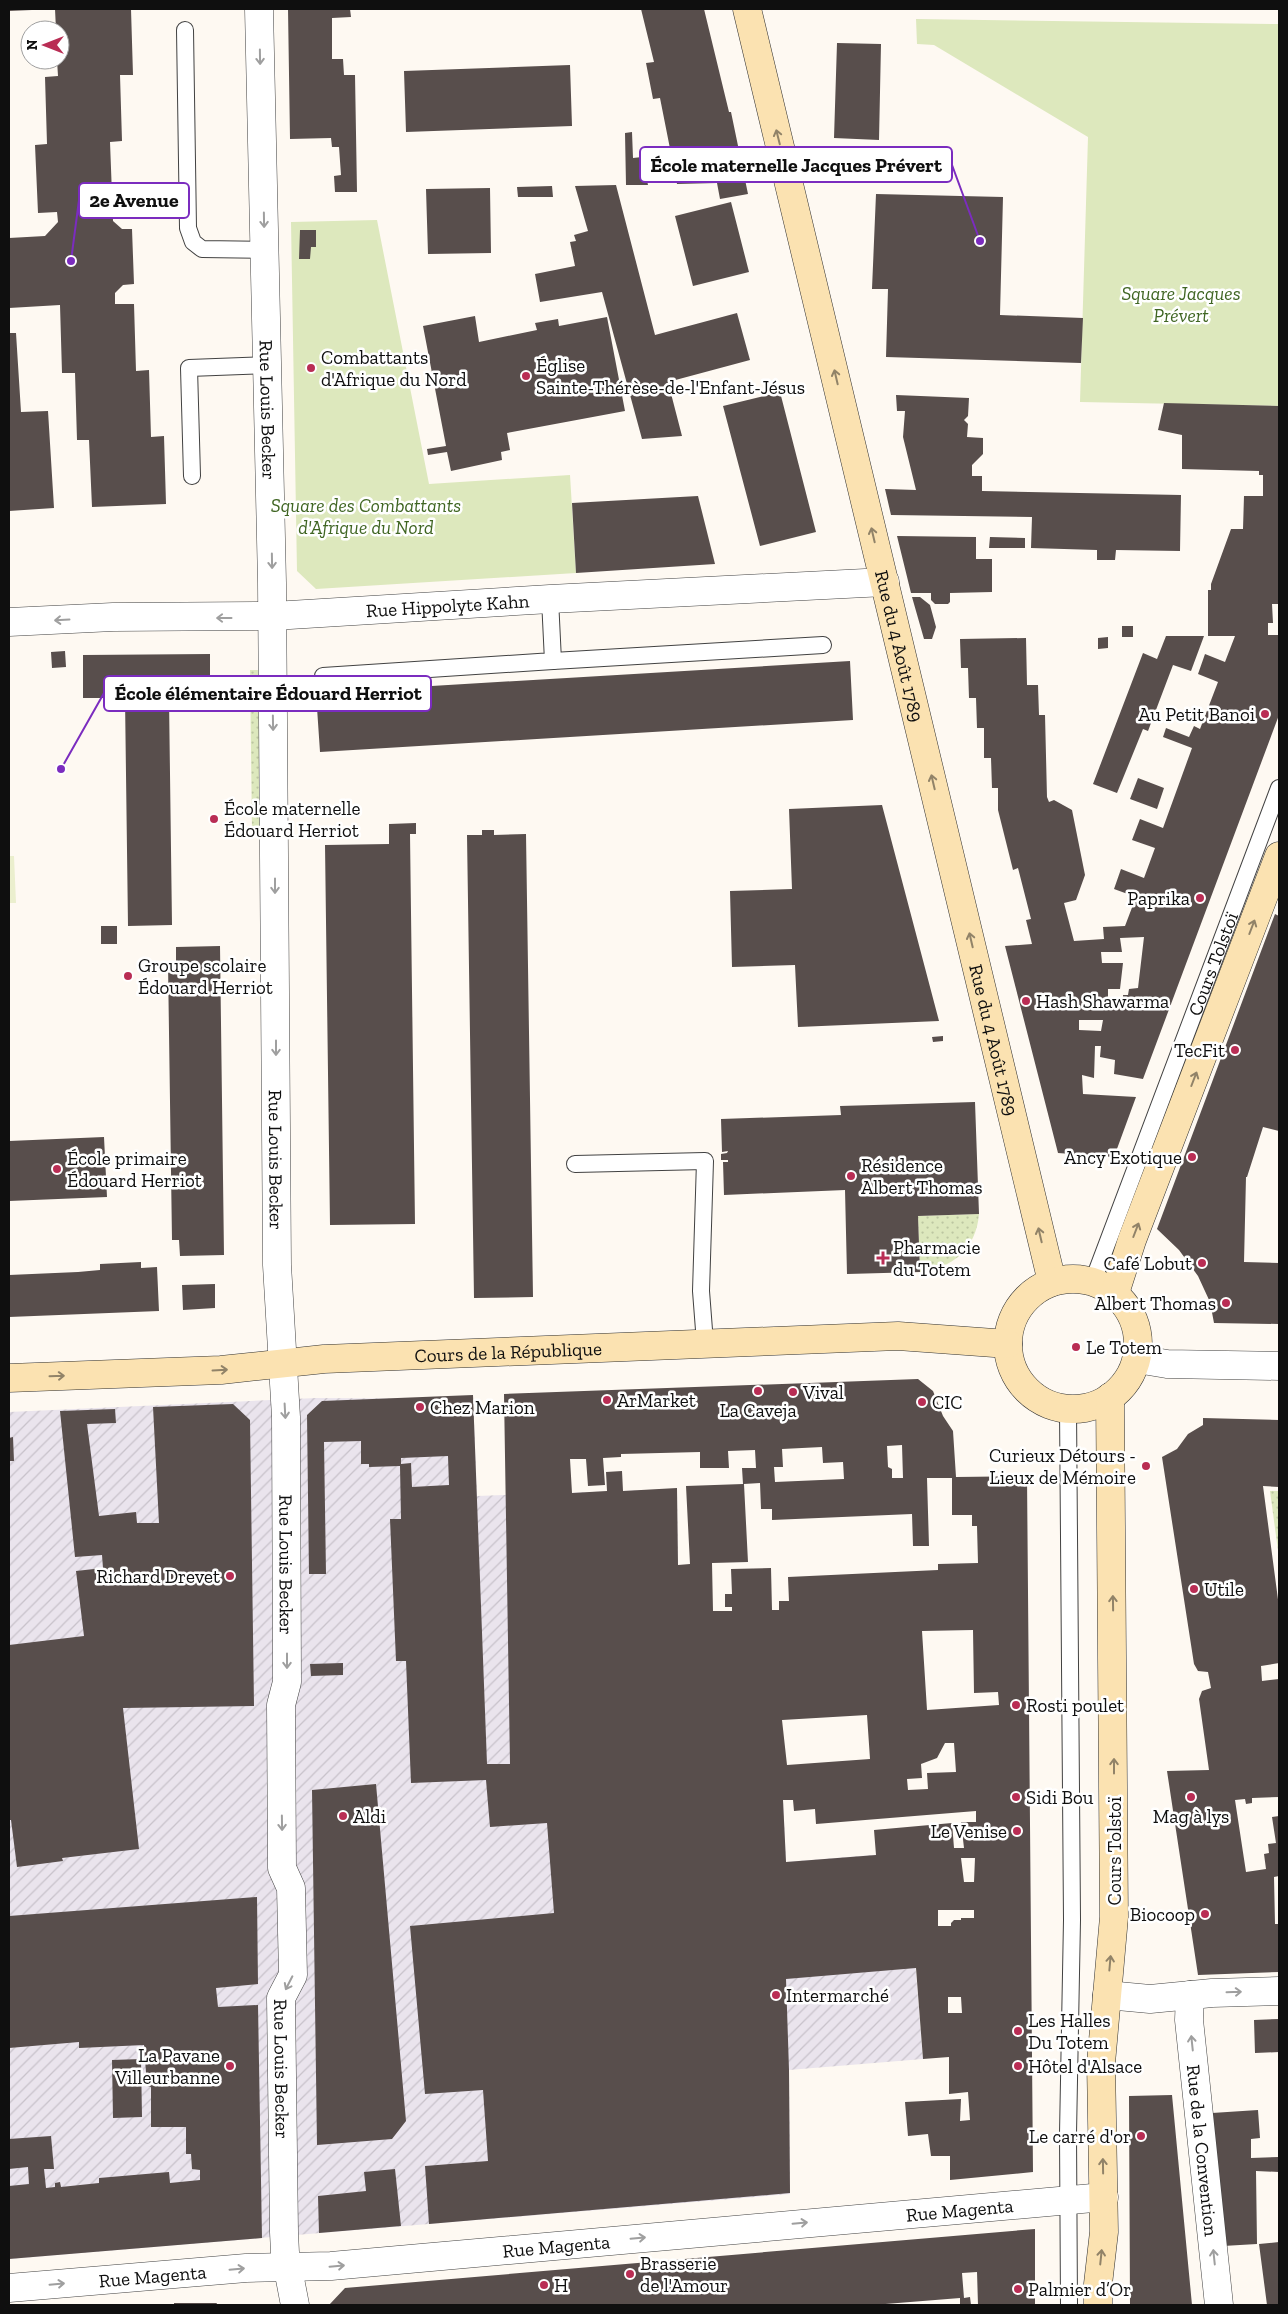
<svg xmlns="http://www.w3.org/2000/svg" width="1288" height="2314" viewBox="0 0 1288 2314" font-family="'Zilla Slab',serif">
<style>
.industrial{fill:url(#industrial-furrows)}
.park{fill:#dde8bd}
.garden{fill:url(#garden-dots)}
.pitch{fill:#ebefce}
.building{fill:#584e4c;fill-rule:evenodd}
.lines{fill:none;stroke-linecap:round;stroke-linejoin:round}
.lane-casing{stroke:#424242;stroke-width:18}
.street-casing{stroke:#424242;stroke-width:29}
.secondary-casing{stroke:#313131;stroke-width:29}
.lane{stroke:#fff;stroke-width:16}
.street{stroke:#fff;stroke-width:28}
.secondary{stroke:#fbe2b1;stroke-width:28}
.oneway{stroke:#9f9f9f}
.oneway2{stroke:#918368}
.poi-dot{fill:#b92d54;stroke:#fff;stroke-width:2}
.labels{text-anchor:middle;stroke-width:5;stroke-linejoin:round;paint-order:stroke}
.park-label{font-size:19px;font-style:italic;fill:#3f6522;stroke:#fff}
.poi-label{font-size:19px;fill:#0f0f0f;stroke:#fff;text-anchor:start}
.street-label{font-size:19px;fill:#0f0f0f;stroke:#fff}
.leader{fill:none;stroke:#7b2cbf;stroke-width:2}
.callout-dot{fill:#7b2cbf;stroke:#fff;stroke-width:2}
.callout{fill:#fff;stroke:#7b2cbf;stroke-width:2}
.callout-label{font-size:20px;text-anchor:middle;font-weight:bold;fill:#0f0f0f}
</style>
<defs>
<pattern id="industrial-furrows" width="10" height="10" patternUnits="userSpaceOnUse" patternTransform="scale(1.25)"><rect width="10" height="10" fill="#eae4ed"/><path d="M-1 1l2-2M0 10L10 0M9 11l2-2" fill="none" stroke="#c8c2ca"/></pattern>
<pattern id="garden-dots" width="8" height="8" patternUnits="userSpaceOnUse" patternTransform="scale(1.25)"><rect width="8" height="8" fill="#dde8bd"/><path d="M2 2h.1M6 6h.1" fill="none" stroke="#bcc6a1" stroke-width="1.8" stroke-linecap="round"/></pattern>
</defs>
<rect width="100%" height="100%" fill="#fef9f2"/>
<path class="industrial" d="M316,1398L473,1399L477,1496L677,1489L681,1808L783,1800L786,1862L909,1852L911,1912L923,2059L789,2070L790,2194L9,2259V1412Z"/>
<path class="park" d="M916,19L1279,24V406L1080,402L1088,137L934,45L917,44Z
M377,220L429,484L570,475L576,573L316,589L297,571L291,222Z"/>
<path class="garden" d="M250,670H258L260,832H252Z
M979,1214C976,1249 953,1268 920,1272L918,1216Z
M1270,1491H1279V1558Z"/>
<path class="pitch" d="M9,856H14L16,903H9Z"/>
<path class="building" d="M9,9H32V10L9,11Z
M55,9H131L133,75H120L122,141L110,142L113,221L122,229H132L134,284L123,285L115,293V304H134L136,371L149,370L151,437L164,436L166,504L92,507L89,440H77L75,373H62L60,305L9,308V238L45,236L58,222L57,212L38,213L35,145L47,144L45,77L58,76L57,60H60V30H56Z
M288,9H350L351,17L332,18V59H343L344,75H355L357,192H335L334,176L341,175L339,147H332L331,138L290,139Z
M641,9H704L729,112H731L748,194L720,199L717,183L677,184L660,98L653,99L646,63L654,62Z
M837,43L881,44L879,140L834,138Z
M570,65L572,126L406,132L404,71Z
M632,132L633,158L642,157L648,185H626L625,133Z
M616,185L655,335L737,313L750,360L668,382L682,436L642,439L602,292L540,302L535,274L575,266L570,242L576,241L574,235L588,231L575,186Z
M552,186L553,197H518L517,187Z
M490,188L491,253L428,254L426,189Z
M876,194L1003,197L1000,315L1083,318L1081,363L886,357L888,289H872Z
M731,202L749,272L693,286L675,216Z
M300,230H316V247H311L310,259H299Z
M475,316L479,342L537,330L535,323L558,319L559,326L607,317L625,411L507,433L510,450L501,452L502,460L451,471L447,452L428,455L427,449L446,446L423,326Z
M9,333H16L21,412L48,411L54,508L9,511Z
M780,392L816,532L760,546L723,406Z
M896,395L969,398L968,416L964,420L968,424L967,437L983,438V454L972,465V476H982V491L1181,495L1180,551L1116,550L1115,560H1097V550L1031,548L1032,517L891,515L885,489L916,490L903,437L905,411H897Z
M1164,403L1279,406V604H1272L1273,623H1268V635H1279V715L1143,1079L1114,1074L1115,1060L1100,1057L1101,1046H1095L1094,1078L1082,1075L1083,1094L1136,1097L1114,1157L1058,1153L1005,946L1032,944L1026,920L1031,919L1018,868L1013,870L998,810V788H992L991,758H984V728H977L976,698H969L968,668H961L960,639L1026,638L1027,685H1038L1039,715H1045L1047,797L1049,802L1054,800L1072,810L1085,875L1076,900L1064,903L1074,941L1104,939L1103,927L1125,926L1136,897L1114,889L1121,869L1144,878L1155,848L1132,840L1140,819L1163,828L1192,748L1163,737L1166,728L1189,737L1194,726L1200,729L1218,682L1198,674L1205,654L1225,662L1235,636H1208V590H1211V584L1231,529H1243L1244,496H1263V475H1259V471L1182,469V435L1158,430ZM1144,937L1138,988L1129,989L1128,995H1123V999L1117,998V1002L1108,1001V989H1120L1123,963H1102L1101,952H1122L1120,938ZM1079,1020H1103L1101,1031L1079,1030Z
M698,496L715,564L576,573L572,503Z
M897,536L976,537V559H992V592L950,593V602L948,604H935L931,600V593H911Z
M990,537L1025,538V548H989Z
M912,597H920L930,605L936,627L932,639H924Z
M1122,626H1133V637H1122Z
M1166,636H1204L1191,671L1173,665L1148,731L1143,729L1117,793L1093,784L1143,653L1157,659Z
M1108,637V648L1098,649V638Z
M65,651L66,667L52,668L51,652Z
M210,654V697L169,698L172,925L128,926L125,698H83V655Z
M850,661L853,720L320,752L316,693Z
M1138,778L1164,788L1157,809L1130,799Z
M882,805L939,1021L798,1027L795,965L732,967L730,891L792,889L789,809Z
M416,823V834H410L415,1224L330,1225L325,845L389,844V824Z
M482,830H494V835L526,834L533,1297L474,1298L467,835H482Z
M1275,914L1279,916V1131L1263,1127L1247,1177H1246L1244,1262L1279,1263V1324L1214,1323L1210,1302L1198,1276L1179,1250L1157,1229Z
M101,926H117V944H101Z
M220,946L224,1255L180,1256L179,1240H172L168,963H176V947Z
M943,1036V1041L933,1042L932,1037Z
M975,1102L979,1214L918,1216L920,1272L847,1274L845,1190L724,1195L723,1162H728V1160H721V1154L727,1153L728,1151L722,1152L721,1119L841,1115L840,1106Z
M104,1137L107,1197L9,1201V1141Z
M141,1262V1268L157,1267L159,1311L9,1317V1275L78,1272L100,1270V1264Z
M215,1284V1308L183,1310L182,1285Z
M918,1379L933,1391L943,1416L953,1431L956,1477L1027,1476L1033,2172L950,2180V2156H931L928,2134L908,2136L905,2102L961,2099L960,2121L970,2120L968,2092L949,2094V2057L923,2059L916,1968L786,1979L789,2070L790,2193L429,2224L425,2166L488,2161L483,2090L425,2094L410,1926L554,1913L547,1823L490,1827L486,1780L411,1783L406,1661H396L390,1519H401L400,1466L369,1467V1464H361V1441L324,1442L326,1574H309L307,1415L322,1401L473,1395L487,1764H510L504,1394ZM902,1445L903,1478H892V1469L888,1467L887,1446ZM822,1447L823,1463L843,1462L844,1479L775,1482L774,1467H783L782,1449ZM755,1450L756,1468H742L743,1484L686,1486L690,1564L678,1565L677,1488L623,1491L622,1471L606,1472L607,1491L572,1493L570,1459H586L588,1486L605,1485L603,1458L621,1457V1454L700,1452V1468H729L728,1451ZM448,1456L449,1485L412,1487L411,1463L401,1464V1458ZM927,1478H952V1515H972V1526H977L978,1563L938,1564V1570L788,1577L789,1601H779V1610H772L771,1568L731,1569L732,1594H725V1607H732V1611H713L712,1563L748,1562L744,1484L760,1483L761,1509H772V1520L912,1514L913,1546H929ZM973,1630L974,1693L998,1692L999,1705L927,1710L922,1631ZM867,1715L870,1759L787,1765L782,1720ZM945,1743H954L956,1772L927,1773L928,1789L908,1790L907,1779L922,1778L921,1764L937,1758ZM783,1800H793L794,1811L815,1809L816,1824L976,1811V1822H961L964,1848H954L952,1823L874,1830L876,1855L786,1862ZM961,1858H975L974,1882H964ZM938,1910H974V1918H961V1920H954L951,1923V1926H938ZM948,1997H961L962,2013H948Z
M233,1404L250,1420L254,1706L123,1708L139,1849L62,1858L63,1861L17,1867L11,1820H9V1645L84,1636L76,1571L103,1568L102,1555L75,1557L60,1411L115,1409L116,1423L87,1424L99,1516L136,1512L137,1523H159L153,1407Z
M1203,1418L1279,1420V1487L1263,1486L1279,1607V1663L1261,1666L1262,1681L1279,1679V1797L1252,1798V1803L1246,1804L1245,1799L1235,1800L1246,1872L1266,1869L1264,1854L1269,1853L1268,1844L1276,1843L1272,1817L1279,1816V1876L1274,1877L1275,1924H1279V1972L1198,1975L1167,1771L1209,1770L1199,1699L1202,1691L1211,1688L1208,1672L1198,1671L1194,1664L1162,1457L1177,1449L1188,1434L1203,1425Z
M13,1437L14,1461H9V1438Z
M343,1663V1675L311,1676L310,1664Z
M376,1784L406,2121L392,2139L317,2145L312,1790Z
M257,1897L258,1984L216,1988L218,2007L258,2005L262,2238L9,2259V2186L29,2184L28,2167L9,2169V2139L51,2136L54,2169H44L46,2188L55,2187V2183L60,2182L61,2187L99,2183V2178L169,2172L170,2183L200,2180V2170L192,2169L191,2154H186V2127H151V2087L147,2086L144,2045L79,2048V2042L9,2048V1916Z
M1279,2019V2052L1255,2053L1254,2020Z
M141,2059L142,2117L113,2118L112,2060Z
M1172,2095L1192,2305H1130L1129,2096Z
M1258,2110L1260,2138L1251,2139V2158L1279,2157V2172L1256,2171L1257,2244L1223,2246L1212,2113Z
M395,2169L401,2226L319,2233L318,2196L366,2191L364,2172Z
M1035,2229V2305H978L977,2272L962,2273L964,2298L970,2297L971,2305H960V2298L873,2305H329L345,2288Z
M1279,2242V2305H1267L1259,2244Z
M174,2303H217L216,2305H174Z"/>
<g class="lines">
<defs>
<g id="lane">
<path d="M185,30L188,228L193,242L202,249L265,250"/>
<path d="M192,476L189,368L267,365"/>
<path d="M553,661L823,645"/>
<path d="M323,676L553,661L550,599"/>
<path d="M575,1164L705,1161L701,1291L705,1343"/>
<path id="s1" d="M1093,1281L1279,788"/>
<path d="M1068,1409L1072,1920L1068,2134L1069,2305"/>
</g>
<g id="street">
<path id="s2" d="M259,9L272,583L277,1265L286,1417L287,1682L281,1705L282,1868L291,1888L293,1975L281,1998L284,2232L285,2253L295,2305"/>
<path id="s3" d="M9,622L113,617L273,616L550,599L885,582"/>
<path d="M1137,1359L1167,1364L1279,1366"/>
<path d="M1107,1995L1150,1999L1212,1993L1279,1991"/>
<path id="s4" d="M1190,1995L1189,2020L1219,2305"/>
<path id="s5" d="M9,2288L246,2268L331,2266L1104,2197"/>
</g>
<g id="secondary">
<path id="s6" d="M747,9L1052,1282"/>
<circle cx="1073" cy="1344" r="65"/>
<path d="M1115,1293L1132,1240L1279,856"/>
<path id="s7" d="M9,1378L221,1370L324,1359L898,1336L1008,1344"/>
<path d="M1098,2305V2284L1104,2232L1101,2063L1114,1917L1110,1397"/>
</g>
</defs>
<use href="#lane" class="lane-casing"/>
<use href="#street" class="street-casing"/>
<use href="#secondary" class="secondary-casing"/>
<use href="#lane" class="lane"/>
<use href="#street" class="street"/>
<use href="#secondary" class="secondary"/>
</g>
<defs><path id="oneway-shaft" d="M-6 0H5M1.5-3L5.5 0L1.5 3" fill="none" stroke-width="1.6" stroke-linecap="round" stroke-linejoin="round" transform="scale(1.25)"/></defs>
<g class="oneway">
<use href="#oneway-shaft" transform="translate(260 57) rotate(89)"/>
<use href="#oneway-shaft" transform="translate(264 220) rotate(89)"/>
<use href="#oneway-shaft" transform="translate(272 561) rotate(89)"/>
<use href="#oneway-shaft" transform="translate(224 618) rotate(-180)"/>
<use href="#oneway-shaft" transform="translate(62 620) rotate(177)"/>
<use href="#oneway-shaft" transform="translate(273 723) rotate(89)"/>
<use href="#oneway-shaft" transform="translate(275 886) rotate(90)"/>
<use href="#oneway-shaft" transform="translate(276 1048) rotate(90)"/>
<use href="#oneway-shaft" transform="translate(285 1411) rotate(87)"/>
<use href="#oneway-shaft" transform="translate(287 1661) rotate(90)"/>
<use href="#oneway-shaft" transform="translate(282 1823) rotate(89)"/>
<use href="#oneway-shaft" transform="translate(289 1983) rotate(117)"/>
<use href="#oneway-shaft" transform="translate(1234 1992) rotate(-2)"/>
<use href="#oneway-shaft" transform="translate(1192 2043) rotate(-96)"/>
<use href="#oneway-shaft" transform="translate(800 2223) rotate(-5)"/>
<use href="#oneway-shaft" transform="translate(638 2238) rotate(-5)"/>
<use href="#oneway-shaft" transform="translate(1214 2257) rotate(-96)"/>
<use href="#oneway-shaft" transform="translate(337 2266) rotate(-5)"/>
<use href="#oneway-shaft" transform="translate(237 2269) rotate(-5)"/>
<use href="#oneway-shaft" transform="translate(57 2284) rotate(-5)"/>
</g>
<g class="oneway2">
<use href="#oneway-shaft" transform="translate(778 137) rotate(-104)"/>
<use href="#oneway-shaft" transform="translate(836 377) rotate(-103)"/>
<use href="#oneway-shaft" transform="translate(873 535) rotate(-103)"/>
<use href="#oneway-shaft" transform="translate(933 782) rotate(-103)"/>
<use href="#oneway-shaft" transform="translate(1252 927) rotate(-69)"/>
<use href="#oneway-shaft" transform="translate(971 940) rotate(-103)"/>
<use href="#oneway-shaft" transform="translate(1194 1079) rotate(-69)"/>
<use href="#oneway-shaft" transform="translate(1136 1230) rotate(-69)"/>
<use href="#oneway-shaft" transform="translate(1040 1235) rotate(-103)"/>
<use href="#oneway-shaft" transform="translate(220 1370) rotate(-3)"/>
<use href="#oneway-shaft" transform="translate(57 1376) rotate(-2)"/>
<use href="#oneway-shaft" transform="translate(1113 1603) rotate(-91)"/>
<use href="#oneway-shaft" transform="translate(1114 1766) rotate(-90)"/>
<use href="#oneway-shaft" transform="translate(1110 1963) rotate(-85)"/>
<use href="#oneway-shaft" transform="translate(1103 2166) rotate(-91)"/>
<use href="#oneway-shaft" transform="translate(1101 2257) rotate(-84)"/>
</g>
<g class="poi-dot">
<circle cx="311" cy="368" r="5"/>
<circle cx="526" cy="376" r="5"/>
<circle cx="1265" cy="714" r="5"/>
<circle cx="214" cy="819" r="5"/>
<circle cx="1200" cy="898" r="5"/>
<circle cx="128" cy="976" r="5"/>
<circle cx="1026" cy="1001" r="5"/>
<circle cx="1235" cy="1050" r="5"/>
<circle cx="1192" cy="1157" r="5"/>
<circle cx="57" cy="1169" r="5"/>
<circle cx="851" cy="1176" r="5"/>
<path d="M880.5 1250.5h5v5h5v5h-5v5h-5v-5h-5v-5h5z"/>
<circle cx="1202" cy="1263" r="5"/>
<circle cx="1226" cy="1303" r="5"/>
<circle cx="1076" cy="1347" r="5"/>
<circle cx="758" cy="1391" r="5"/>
<circle cx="793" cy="1392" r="5"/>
<circle cx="607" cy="1400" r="5"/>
<circle cx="922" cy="1402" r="5"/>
<circle cx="420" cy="1407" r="5"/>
<circle cx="1146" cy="1466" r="5"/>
<circle cx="230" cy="1576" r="5"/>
<circle cx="1194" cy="1589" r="5"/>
<circle cx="1016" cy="1705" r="5"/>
<circle cx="1016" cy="1797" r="5"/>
<circle cx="1191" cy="1797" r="5"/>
<circle cx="343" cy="1816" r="5"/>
<circle cx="1017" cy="1831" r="5"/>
<circle cx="1205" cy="1914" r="5"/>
<circle cx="776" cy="1995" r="5"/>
<circle cx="1018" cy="2031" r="5"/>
<circle cx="230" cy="2066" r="5"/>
<circle cx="1018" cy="2066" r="5"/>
<circle cx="1141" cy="2136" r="5"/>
<circle cx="630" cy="2274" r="5"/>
<circle cx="544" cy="2285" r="5"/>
<circle cx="1018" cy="2289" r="5"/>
</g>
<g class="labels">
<g class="park-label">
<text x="1181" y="300">Square Jacques<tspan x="1181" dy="22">Prévert</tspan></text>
<text x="366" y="512">Square des Combattants<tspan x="366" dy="22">d'Afrique du Nord</tspan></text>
</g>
<g class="poi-label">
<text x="321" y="364">Combattants<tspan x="321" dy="22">d'Afrique du Nord</tspan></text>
<text x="536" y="372">Église<tspan x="536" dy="22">Sainte-Thérèse-de-l'Enfant-Jésus</tspan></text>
<text x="1255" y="721" text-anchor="end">Au Petit Banoi</text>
<text x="224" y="815">École maternelle<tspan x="224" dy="22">Édouard Herriot</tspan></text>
<text x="1190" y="905" text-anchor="end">Paprika</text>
<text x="138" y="972">Groupe scolaire<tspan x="138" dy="22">Édouard Herriot</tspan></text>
<text x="1036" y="1008">Hash Shawarma</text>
<text x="1225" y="1057" text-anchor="end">TecFit</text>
<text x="1182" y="1164" text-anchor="end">Ancy Exotique</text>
<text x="67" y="1165">École primaire<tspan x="67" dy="22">Édouard Herriot</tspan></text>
<text x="861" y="1172">Résidence<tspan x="861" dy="22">Albert Thomas</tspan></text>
<text x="893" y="1254">Pharmacie<tspan x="893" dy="22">du Totem</tspan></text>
<text x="1192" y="1270" text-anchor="end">Café Lobut</text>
<text x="1216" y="1310" text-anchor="end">Albert Thomas</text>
<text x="1086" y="1354">Le Totem</text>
<text x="803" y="1399">Vival</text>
<text x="617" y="1407">ArMarket</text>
<text x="932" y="1409">CIC</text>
<text x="430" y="1414">Chez Marion</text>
<text x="758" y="1417" text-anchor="middle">La Caveja</text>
<text x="1136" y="1462" text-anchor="end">Curieux Détours -<tspan x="1136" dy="22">Lieux de Mémoire</tspan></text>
<text x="220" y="1583" text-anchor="end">Richard Drevet</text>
<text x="1204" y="1596">Utile</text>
<text x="1026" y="1712">Rosti poulet</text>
<text x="1026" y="1804">Sidi Bou</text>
<text x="353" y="1823">Aldi</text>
<text x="1191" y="1823" text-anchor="middle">Mag à lys</text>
<text x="1007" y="1838" text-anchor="end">Le Venise</text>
<text x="1195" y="1921" text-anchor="end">Biocoop</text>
<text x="786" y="2002">Intermarché</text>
<text x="1028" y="2027">Les Halles<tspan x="1028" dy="22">Du Totem</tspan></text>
<text x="220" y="2062" text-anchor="end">La Pavane<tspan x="220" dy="22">Villeurbanne</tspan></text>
<text x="1028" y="2073">Hôtel d'Alsace</text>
<text x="1131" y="2143" text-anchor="end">Le carré d'or</text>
<text x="640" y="2270">Brasserie<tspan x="640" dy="22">de l'Amour</tspan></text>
<text x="554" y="2292">H</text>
<text x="1028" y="2296">Palmier d’Or</text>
</g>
<g class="street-label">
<text dy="7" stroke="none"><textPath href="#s2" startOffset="401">Rue Louis Becker</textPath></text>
<text dy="7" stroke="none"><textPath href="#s3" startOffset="439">Rue Hippolyte Kahn</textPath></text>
<text dy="7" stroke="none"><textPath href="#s6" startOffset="655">Rue du 4 Août 1789</textPath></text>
<text dy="7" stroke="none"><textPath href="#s1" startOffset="339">Cours Tolstoï</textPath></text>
<text dy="7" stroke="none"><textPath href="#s6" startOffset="1060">Rue du 4 Août 1789</textPath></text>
<text dy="7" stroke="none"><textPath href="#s2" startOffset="1151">Rue Louis Becker</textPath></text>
<text dy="7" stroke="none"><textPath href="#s7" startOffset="500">Cours de la République</textPath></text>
<text dy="7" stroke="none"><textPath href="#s2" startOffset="1556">Rue Louis Becker</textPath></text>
<text transform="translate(1114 1851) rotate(-90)" y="7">Cours Tolstoï</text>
<text dy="7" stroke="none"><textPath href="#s2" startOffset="2066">Rue Louis Becker</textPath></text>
<text dy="7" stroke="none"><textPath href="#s4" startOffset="156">Rue de la Convention</textPath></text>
<text dy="7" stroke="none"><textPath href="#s5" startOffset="954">Rue Magenta</textPath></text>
<text dy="7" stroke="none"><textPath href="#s5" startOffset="549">Rue Magenta</textPath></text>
<text dy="7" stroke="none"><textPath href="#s5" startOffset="144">Rue Magenta</textPath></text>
</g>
</g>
<path class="leader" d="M980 241L952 165M71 261L79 200M61 769L104 693"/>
<g class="callout-dot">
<circle cx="980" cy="241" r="5"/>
<circle cx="71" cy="261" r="5"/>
<circle cx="61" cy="769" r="5"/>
</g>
<g class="callout">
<rect x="640" y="147" width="312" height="35" rx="5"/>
<rect x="79" y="183" width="110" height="35" rx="5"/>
<rect x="104" y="676" width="327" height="35" rx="5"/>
</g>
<g class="callout-label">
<text x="796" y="172">École maternelle Jacques Prévert</text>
<text x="134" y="207">2e Avenue</text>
<text x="268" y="700">École élémentaire Édouard Herriot</text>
</g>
<rect width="1288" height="2314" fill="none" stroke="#0f0f0f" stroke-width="20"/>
<g transform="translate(45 45) rotate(270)"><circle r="24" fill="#ffffff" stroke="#9f9f9f"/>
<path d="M0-4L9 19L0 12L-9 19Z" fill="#b92d54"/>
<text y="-8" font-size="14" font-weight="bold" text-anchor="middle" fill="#0f0f0f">N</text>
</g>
</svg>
